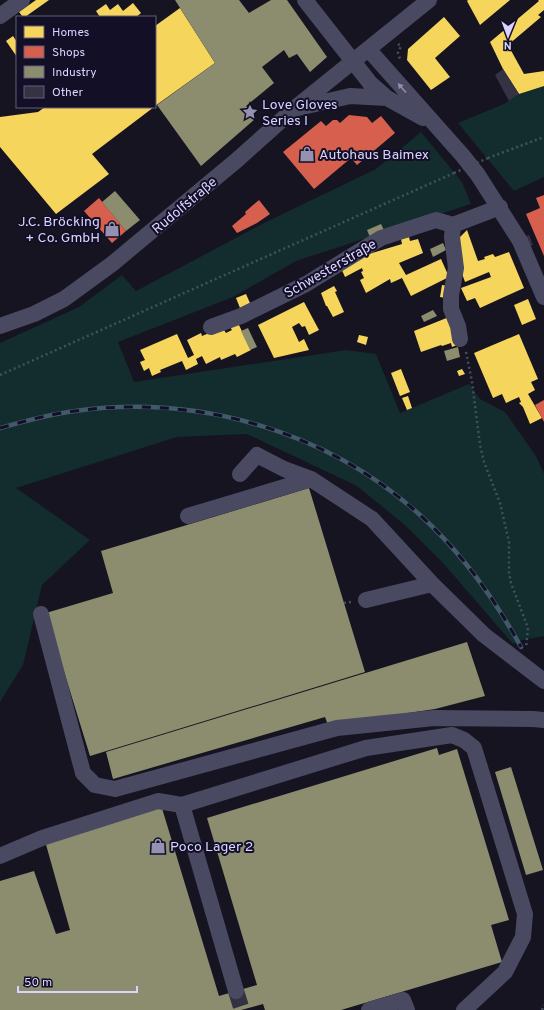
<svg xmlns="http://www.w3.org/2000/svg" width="544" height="1010" viewBox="0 0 544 1010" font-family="Overpass,sans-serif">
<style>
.green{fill:#132c2d}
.homes{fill:#f6d55c}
.shops{fill:#d6604d}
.industry{fill:#8c8c6e}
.building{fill:#343243}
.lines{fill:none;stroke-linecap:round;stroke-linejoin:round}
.minor-tunnel{stroke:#333142;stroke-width:16;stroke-dasharray:16 8;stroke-linecap:butt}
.path{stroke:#44505f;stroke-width:2.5;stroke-dasharray:2 3;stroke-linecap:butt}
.minor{stroke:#4a4962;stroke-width:16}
.rail-casing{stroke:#43596b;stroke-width:4.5}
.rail{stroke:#130f26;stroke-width:3;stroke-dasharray:9;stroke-linecap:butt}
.path-bridge{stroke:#44505f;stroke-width:2.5;stroke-dasharray:2 3;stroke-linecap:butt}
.oneway{fill:#928eb0}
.labels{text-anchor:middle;stroke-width:4;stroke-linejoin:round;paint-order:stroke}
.poi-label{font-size:14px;fill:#d9d4ff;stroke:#130f26;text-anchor:start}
.street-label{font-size:14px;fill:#d9d4ff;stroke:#130f26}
</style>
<rect width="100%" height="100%" fill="#161421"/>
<path class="green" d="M544,83V177L514,191L458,123L504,104L519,94Z
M421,132L462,182L471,204L296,261L233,297L118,342L134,382L346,350L376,354L400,413L469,384L480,399L505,412L536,456L544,474V636L522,640L513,644L443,563L406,526L357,486L247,434L177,437L16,488L90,540L42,585L23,665L0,702V343L79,307L122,275L136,291L266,222L376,169Z"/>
<path class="homes" d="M36,0H49L25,17H23L19,12Z
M468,0H510L480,25L467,1Z
M538,0H544V10L538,15L541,17L508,45L524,74L544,71V86L519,94L503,69L490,42L539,1Z
M133,3L141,13L136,17H100L96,11L106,4L110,10L118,4L123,11Z
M180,8L215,63L155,106V26Z
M444,17L460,36L435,58L450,77L431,90L407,60L408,49Z
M13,36L17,42V57L6,41Z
M45,107H154L92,154L109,174L56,214L0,147V117L38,112Z
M467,230L478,261L485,259L484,257L493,254L495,257L509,252L524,288L480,308L475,298L467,301L461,288L491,277L489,272L465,282L460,268L456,241Z
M409,237L410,241L418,239L423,253L399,263L406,275L441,259L449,277L411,296L402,278L391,283L390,279L366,293L360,280L364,278L361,272L363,271L362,268L345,277L341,268L359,257L402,244L401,239Z
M442,285L449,286L446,298L440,297Z
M334,286L337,291L335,292L344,312L333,317L327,306H326L321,293Z
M246,294L250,303L240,308L236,298Z
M528,299L536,319L522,325L514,305Z
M304,302L319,330L309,335L305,326L302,327L299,323L292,327L299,342L304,339L309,350L274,358L258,325Z
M449,317L457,345L452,347L451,343L442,346L441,345L421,352L414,331Z
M238,323L251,350L237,357L235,354L221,360L220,357L206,364L202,356L196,359L198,364L186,370L182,361L160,370L161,372L152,376L149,368L144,371L140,362L145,360L140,350L177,334L188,358L194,355L187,340L201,333L202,336L216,330H224L226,333L232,330L230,327Z
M519,334L538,379L531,382L535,390L528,394L542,418L530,424L523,407L519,403L521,402L519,397L506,403L502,394L493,398L474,353Z
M359,335L368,337L366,345L357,342Z
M401,369L410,392L400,396L391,373Z
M462,369L465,374L459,376L457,371Z
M408,396L412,408L407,410L402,398Z"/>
<path class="shops" d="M349,115L367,117L372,123L381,116L395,133L357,165L351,158L314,189L283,152L321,121L326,126L333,120H337L340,123Z
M544,195V256L526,214L540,208L536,198Z
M99,198L126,231L112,243L84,211Z
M259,200L270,214L257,223L237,233L232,226L246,214L245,212Z
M544,400V422L535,405Z"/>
<path class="industry" d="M175,0H239L249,13L271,0H287L327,57L310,72L297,54L289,58L284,50L262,67L274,83L246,106L255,119L201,166L157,105L215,63Z
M115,191L140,220L126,231L102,202Z
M381,224L384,230L370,237L367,230Z
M443,243L446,250L433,257L430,249Z
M433,310L437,316L424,322L421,316Z
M248,328L257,347L250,350L241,331Z
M458,347L460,357L447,361L444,351Z
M309,488L365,672L90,756L46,613L113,593L101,551Z
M467,642L485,696L435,709L328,725L325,717L113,779L106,752Z
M437,748L439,755L457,749L509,920L491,925L502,962L341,1010H265L263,1004L241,1010H0V881L34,871L56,934L70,930L45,841L161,805L219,996L257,985L207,818Z
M511,767L543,870L526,875L495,772Z"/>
<path class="building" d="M503,69L519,94L509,101L495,75Z
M529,235L533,245L528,247L524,237Z"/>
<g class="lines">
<path class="minor-tunnel" d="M236,991L242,1010"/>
<path class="path" d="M398,44L401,46L398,53L400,59
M488,158L544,137
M466,352L472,382L480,445L484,462L500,503L509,542V572L511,583L528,628L526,648
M0,375L454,173
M344,603L351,602
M542,1010L544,1005"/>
<path class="minor" d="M305,0L370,83L387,98L423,118
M0,16L22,0
M369,50L463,156L478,175L520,241L544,297
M298,108L350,96L387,98
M0,326L34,314L64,299L112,264L237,160L295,108L429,0
M211,327L241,316L306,284L381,238L436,220L453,225
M460,339L458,326L451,309V295L456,268L452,237L453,225L500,207
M240,474L257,455L284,469L311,479L372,519L432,584L484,635L544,681
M188,516L311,479
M366,600L432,584
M41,614L83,773L95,785L115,789L337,728L434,718L533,719L544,720
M0,856L42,838L158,801L182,805
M236,991L182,805L366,748L452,735L464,740L474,748L525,914L523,937L505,972L464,1010
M369,1010L403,1000L407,1010"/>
<defs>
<path id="rail" d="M0,428C25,421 50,414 75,411C198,394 327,431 420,515C462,553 494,598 521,647"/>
</defs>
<use href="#rail" class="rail-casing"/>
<use href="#rail" class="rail"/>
<path class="path-bridge" d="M454,173L488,158"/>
</g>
<defs><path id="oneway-solid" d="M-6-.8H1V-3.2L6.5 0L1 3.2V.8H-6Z"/></defs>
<use class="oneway" href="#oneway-solid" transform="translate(402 88) rotate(-131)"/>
<defs>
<symbol id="sight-bare" viewBox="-9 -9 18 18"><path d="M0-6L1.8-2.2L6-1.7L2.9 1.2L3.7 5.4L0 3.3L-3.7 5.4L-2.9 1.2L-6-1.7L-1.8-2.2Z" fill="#9591b1" stroke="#130f26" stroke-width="2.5" paint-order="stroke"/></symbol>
<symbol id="shop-bare" viewBox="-9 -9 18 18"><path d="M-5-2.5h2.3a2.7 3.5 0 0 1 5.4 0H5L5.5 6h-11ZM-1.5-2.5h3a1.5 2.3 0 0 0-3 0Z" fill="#9591b1" stroke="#130f26" stroke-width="2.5" paint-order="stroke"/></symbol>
</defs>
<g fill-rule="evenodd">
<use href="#sight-bare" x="239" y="101" width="22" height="22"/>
<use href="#shop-bare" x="296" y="143" width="22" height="22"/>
<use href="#shop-bare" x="101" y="218" width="22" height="22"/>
<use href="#shop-bare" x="147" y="835" width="22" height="22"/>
</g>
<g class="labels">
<g class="poi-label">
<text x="262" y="109">Love Gloves<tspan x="262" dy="16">Series I</tspan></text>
<text x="319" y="159">Autohaus Baimex</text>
<text x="100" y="226" text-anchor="end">J.C. Bröcking<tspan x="100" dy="16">+ Co. GmbH</tspan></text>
<text x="170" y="851">Poco Lager 2</text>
</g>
<g class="street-label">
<text transform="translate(184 205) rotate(-40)" y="5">Rudolfstraße</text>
<text transform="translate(330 268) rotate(-30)" y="5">Schwesterstraße</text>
</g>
</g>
<rect x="16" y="16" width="140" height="92" fill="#130f26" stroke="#625e7d"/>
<rect x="24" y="26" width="20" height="12" fill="#f6d55c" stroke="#625e7d"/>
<text x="52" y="36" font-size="12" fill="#d9d4ff">Homes</text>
<rect x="24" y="46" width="20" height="12" fill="#d6604d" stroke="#625e7d"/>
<text x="52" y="56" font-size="12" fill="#d9d4ff">Shops</text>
<rect x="24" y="66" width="20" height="12" fill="#8c8c6e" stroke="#625e7d"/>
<text x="52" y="76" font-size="12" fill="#d9d4ff">Industry</text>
<rect x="24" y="86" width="20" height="12" fill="#343243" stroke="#625e7d"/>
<text x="52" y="96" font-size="12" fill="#d9d4ff">Other</text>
<g transform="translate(508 36) rotate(181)" stroke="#130f26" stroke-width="3" paint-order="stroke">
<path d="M0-3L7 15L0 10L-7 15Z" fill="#d9d4ff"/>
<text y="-6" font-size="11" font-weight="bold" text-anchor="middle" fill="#d9d4ff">N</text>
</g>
<path d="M18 986v6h119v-6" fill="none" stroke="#d9d4ff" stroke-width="2"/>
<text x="24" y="986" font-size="12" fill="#d9d4ff" stroke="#130f26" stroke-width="3" paint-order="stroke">50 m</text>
</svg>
